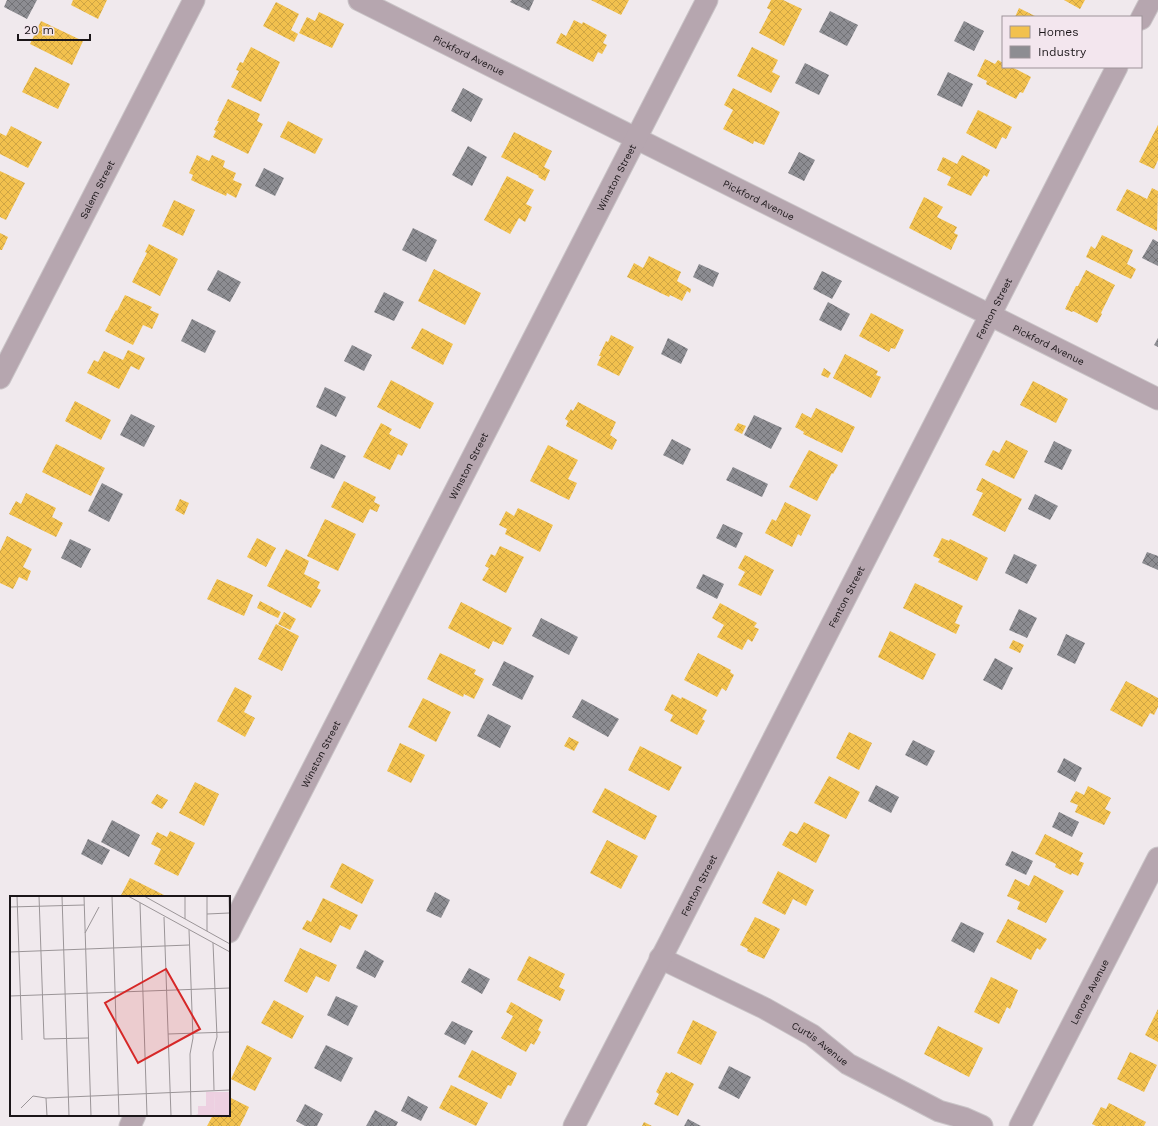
<svg xmlns="http://www.w3.org/2000/svg" width="1158" height="1126" viewBox="0 0 1158 1126" font-family="'Work Sans',sans-serif">
<style>
.homes{fill:url(#homes-cross-hatch)}
.industry{fill:url(#industry-cross-hatch)}
.lines{fill:none;stroke-linecap:round;stroke-linejoin:round}
.street-casing{stroke:#c9c4c7;stroke-width:23}
.street{stroke:#b6a6af;stroke-width:21}
.labels{text-anchor:middle;stroke-width:4;stroke-linejoin:round;paint-order:stroke}
.street-label{font-size:10px;fill:#1b1619;stroke:#f3e6ee}
.inset-road{fill:none;stroke:#9b9598;stroke-width:1}
.view{fill:#d62828;fill-opacity:0.15;stroke:#d62828;stroke-width:2}
.inset-edge{fill:none;stroke:#1b1619;stroke-width:2}
</style>
<defs>
<pattern id="homes-cross-hatch" width="8" height="8" patternUnits="userSpaceOnUse"><rect width="8" height="8" fill="#f2c14e"/><path d="M0 0l8 8M0 8l8-8" fill="none" stroke="#cfa544"/></pattern>
<pattern id="industry-cross-hatch" width="8" height="8" patternUnits="userSpaceOnUse"><rect width="8" height="8" fill="#8d8d92"/><path d="M0 0l8 8M0 8l8-8" fill="none" stroke="#727276"/></pattern>
</defs>
<rect width="100%" height="100%" fill="#f0e9ed"/>
<path class="homes" d="M73,0H107L98,19L71,5Z
M591,0H629L621,15Z
M771,0H783L802,9L784,46L759,33L771,10L767,8Z
M1064,0H1085L1080,9Z
M276,2L299,14L291,30L298,34L294,42L263,26Z
M1019,8L1037,17H1015Z
M319,12L344,24L332,48L299,33L307,17L315,21Z
M574,20L582,24L583,22L607,35L603,43L607,45L602,54L598,52L593,62L556,43L561,33L566,36Z
M41,21L83,41L72,65L30,44Z
M251,47L280,62L261,102L231,87L239,71L236,70L240,62L243,63Z
M752,47L778,60L772,72L780,76L771,93L737,76Z
M985,59L995,64L998,60L1003,63V67H1012L1031,77L1023,93L1020,92L1016,99L986,84L987,81L977,76Z
M35,67L70,84L58,109L22,92Z
M733,88L780,112L764,145L754,141L753,144L723,129L733,110L724,105Z
M228,99L260,114L257,121L263,124L248,154L213,137L216,131L214,130L219,121H217Z
M978,110L1012,127L1006,139L1002,137L996,149L966,133Z
M288,121L323,139L315,154L280,137Z
M1158,125V160L1154,169L1139,162Z
M11,126L42,142L28,168L0,154V133L6,136Z
M514,132L552,151L544,167L550,170L545,181L538,177L539,176L501,157Z
M197,155L209,161L212,155L225,161L223,167L236,173L233,180L242,184L236,198L227,193L226,196L191,180L193,175L189,173Z
M962,155L990,170L987,177L984,175L971,196L947,185L951,177L937,170L943,157L957,164Z
M0,171L25,183L6,220L0,217Z
M507,176L534,190L526,204L532,207L525,222L519,218L510,234L484,220Z
M1152,188L1158,191L1157,231L1116,210L1127,189L1147,199Z
M924,197L943,207L937,217L957,227L954,233L958,235L951,250L909,228Z
M174,200L195,210L183,236L162,226Z
M0,233L8,237L2,250H0Z
M1102,235L1133,250L1127,264L1136,269L1131,279L1086,257L1091,246L1095,249Z
M149,244L178,259L160,296L132,282L147,253L145,252Z
M649,256L681,272L677,281L691,289L690,293L687,291L682,301L670,295L669,297L627,277L634,263L643,268Z
M434,269L481,293L465,325L418,301Z
M1086,270L1115,285L1101,313L1102,314L1097,323L1073,311L1072,312L1065,309L1076,286H1078Z
M125,295L152,307L150,310L159,314L152,329L143,325L133,345L105,331L116,310L117,311Z
M871,313L904,330L895,349L891,348L889,352L859,336Z
M422,328L453,344L443,365L411,348Z
M611,335L634,347L619,376L597,365L601,356H599L606,341L608,342Z
M128,350L145,358L139,370L131,366L119,389L87,373L94,360L98,362L104,351L123,360Z
M845,354L878,371L876,375L881,377L871,398L833,378Z
M824,368L831,373L828,378L821,375Z
M391,380L434,403L420,429L377,407Z
M1033,381L1068,399L1056,423L1020,405Z
M75,401L111,420L101,440L65,421Z
M578,402L616,422L610,435L617,440L612,450L566,426L568,421L565,419L571,409L573,411Z
M816,408L855,427L842,453L803,434L804,432L795,427L802,413L811,418Z
M381,423L392,429L389,434L408,444L402,456L398,454L390,470L363,457Z
M738,423L746,426L742,434L734,430Z
M1006,440L1028,451L1014,479L985,465L993,450L999,453Z
M56,444L105,468L91,496L42,472Z
M548,445L578,460L568,479L577,483L569,500L530,481Z
M809,450L838,465L833,474L832,473L817,501L789,487Z
M982,478L1022,499L1005,532L972,515L983,493L976,490Z
M344,481L376,497L374,502L380,505L377,512L370,509L363,523L331,507Z
M26,493L56,508L52,517L63,523L56,537L9,514L16,501L21,504Z
M180,499L189,503L184,515L175,510Z
M785,502L811,515L801,536L798,534L792,547L765,533L772,519L776,521Z
M518,508L553,525L540,552L505,534L507,529L499,525L506,511L514,516Z
M325,519L356,534L338,571L307,556Z
M7,536L32,549L23,567L31,571L27,581L19,577L13,589L0,583V551Z
M257,538L276,548L266,567L247,557Z
M942,538L949,541L950,539L988,558L977,581L938,562L940,559L933,556Z
M500,546L524,557L506,593L482,580L489,568L485,566L491,554L495,556Z
M286,549L309,561L304,574L320,582L317,588L321,590L311,608L267,586Z
M745,555L774,570L761,596L738,585L745,572L738,568Z
M217,579L253,595L244,616L207,599Z
M915,583L963,606L955,623L960,625L956,634L903,608Z
M260,601L281,612L278,618L257,608Z
M461,602L512,628L503,645L493,641L489,649L448,628Z
M720,603L757,623L754,627L759,629L752,642L748,639L742,650L717,637L724,625L712,618Z
M284,612L296,619L290,630L278,624Z
M276,624L299,636L282,671L258,659Z
M890,631L936,654L923,680L878,657Z
M1013,640L1024,645L1020,653L1009,648Z
M440,653L476,670L474,674L484,679L474,699L464,694L463,697L427,679Z
M698,653L731,670L730,672L734,675L726,691L722,688L717,697L684,680Z
M1126,681L1158,698V707L1154,715L1150,713L1142,727L1110,710Z
M235,687L252,696L244,712L255,718L245,737L217,721Z
M672,694L681,699L682,697L707,710L702,719L705,721L697,735L670,721L673,715L664,710Z
M423,698L451,712L436,742L408,727Z
M849,732L872,743L859,770L836,758Z
M569,737L579,742L574,751L564,746Z
M400,743L425,755L411,783L387,771Z
M640,746L682,767L669,791L628,770Z
M829,776L860,792L846,819L814,803Z
M195,782L219,794L204,826L179,813Z
M1088,786L1111,798L1105,809L1111,812L1104,825L1075,812L1078,805L1070,802L1076,791L1084,795Z
M605,788L657,816L645,840L592,812Z
M157,794L168,800L162,809L151,803Z
M804,822L830,835L816,863L782,845L790,831L797,834Z
M170,831L195,843L178,876L154,864L161,849L151,844L157,832L167,837Z
M1045,834L1083,853L1079,861L1084,863L1078,876L1072,873L1071,875L1055,867L1056,864L1035,854Z
M607,840L638,856L621,889L590,873Z
M342,863L374,880L362,904L330,887Z
M778,871L814,890L806,906L793,899L785,915L762,903Z
M1034,875L1064,891L1046,923L1017,909L1020,902L1007,896L1015,879L1029,886Z
M130,878L168,897H120Z
M323,898L358,915L350,930L340,925L331,943L302,929L307,920L311,922Z
M755,917L780,929L764,959L747,951L748,949L740,945Z
M1008,919L1047,939L1040,950L1037,948L1031,960L996,942Z
M300,948L337,965L329,982L316,976L307,993L284,981Z
M529,956L565,974L559,987L565,990L560,1001L517,980Z
M991,977L1018,990L1010,1009L1007,1007L999,1024L974,1012Z
M274,1000L304,1016L292,1039L261,1023Z
M511,1002L543,1020L538,1030L541,1032L534,1045L531,1043L526,1052L501,1038L513,1016L506,1012Z
M1158,1009V1042L1145,1035Z
M693,1020L717,1032L701,1065L677,1053Z
M938,1026L983,1048L969,1077L924,1054Z
M247,1045L272,1058L255,1091L231,1079Z
M472,1050L517,1073L511,1086L508,1085L501,1099L458,1077Z
M1130,1052L1157,1065L1144,1092L1117,1079Z
M666,1072L670,1074L671,1072L694,1084L678,1116L654,1104L659,1094L656,1092Z
M451,1085L488,1103L476,1126L439,1108Z
M229,1097L249,1107L240,1126H207L213,1115H229Z
M1109,1103L1146,1122L1144,1126H1096L1092,1124L1101,1107L1106,1109Z
M644,1122L652,1126H642Z"/>
<path class="industry" d="M7,0H37L27,19L4,7Z
M512,0H534L529,11L510,2Z
M830,11L858,25L847,46L819,32Z
M964,21L984,31L974,51L954,41Z
M805,63L829,75L819,95L795,83Z
M948,72L973,84L962,107L937,95Z
M463,88L483,99L471,122L451,111Z
M468,146L487,157L472,186L452,175Z
M799,152L815,160L804,181L788,173Z
M264,168L284,178L275,196L255,186Z
M413,228L437,240L426,262L402,250Z
M1153,239L1158,242V266L1142,258Z
M699,264L719,273L713,287L693,277Z
M218,270L241,282L230,302L207,290Z
M822,271L842,281L832,299L813,289Z
M384,292L404,302L394,321L374,312Z
M828,302L850,314L841,331L819,320Z
M192,319L216,331L205,353L181,341Z
M668,338L688,349L681,364L661,354Z
M1158,338V347L1154,345Z
M352,345L372,355L364,371L344,361Z
M325,387L346,397L336,417L316,407Z
M131,414L155,426L144,447L120,435Z
M754,415L782,428L771,449L744,435Z
M672,439L691,449L683,465L663,455Z
M1054,441L1072,450L1062,470L1044,462Z
M321,444L346,456L334,479L310,468Z
M733,467L768,484L762,497L726,480Z
M102,483L123,494L109,522L88,511Z
M1035,494L1058,506L1050,520L1028,509Z
M723,524L743,533L736,548L716,538Z
M70,539L91,549L81,568L61,558Z
M1147,552L1158,556V570L1142,563Z
M1014,554L1037,565L1027,584L1005,573Z
M703,574L724,584L717,599L696,588Z
M1019,609L1037,618L1027,638L1009,630Z
M541,618L578,637L569,655L532,636Z
M1066,634L1085,643L1075,664L1057,655Z
M995,658L1013,668L1002,690L983,680Z
M504,661L534,676L522,700L492,685Z
M582,699L619,719L608,737L572,717Z
M488,714L511,726L500,748L477,736Z
M913,740L935,751L927,766L905,755Z
M1064,758L1082,768L1075,782L1057,772Z
M876,785L899,797L891,813L868,801Z
M1059,812L1079,822L1072,837L1052,827Z
M112,820L140,835L129,857L101,842Z
M88,839L110,850L102,865L81,854Z
M1012,851L1033,861L1026,875L1005,865Z
M435,892L450,900L441,918L426,911Z
M961,922L984,933L974,953L951,941Z
M365,950L384,961L375,978L356,968Z
M469,968L490,979L482,994L461,982Z
M336,996L358,1006L348,1026L327,1015Z
M452,1021L473,1031L465,1045L444,1034Z
M326,1045L353,1058L341,1082L314,1068Z
M729,1066L751,1077L739,1099L718,1088Z
M408,1096L428,1107L421,1121L401,1111Z
M305,1104L323,1114L317,1126H305L296,1121Z
M375,1110L398,1122L396,1126H366Z
M688,1119L701,1126H684Z"/>
<g class="lines">
<defs>
<g id="street">
<path id="s1" d="M359,0L1158,399"/>
<path d="M1141,19L1151,0"/>
<path id="s2" d="M0,378L194,0"/>
<path id="s3" d="M229,932L707,0"/>
<path id="s4" d="M660,958L687,971L764,1008L812,1035L848,1064L891,1086L939,1111L964,1118L982,1126"/>
<path d="M130,1126L135,1115"/>
<path id="s5" d="M574,1126L671,939L1117,67"/>
<path id="s6" d="M1020,1126L1158,858"/>
</g>
</defs>
<use href="#street" class="street-casing"/>
<use href="#street" class="street"/>
</g>
<g class="labels">
<g class="street-label">
<text dy="4" stroke="none"><textPath href="#s1" startOffset="123">Pickford Avenue</textPath></text>
<text dy="4" stroke="none"><textPath href="#s3" startOffset="848">Winston Street</textPath></text>
<text dy="4" stroke="none"><textPath href="#s2" startOffset="212">Salem Street</textPath></text>
<text dy="4" stroke="none"><textPath href="#s1" startOffset="447">Pickford Avenue</textPath></text>
<text dy="4" stroke="none"><textPath href="#s5" startOffset="919">Fenton Street</textPath></text>
<text dy="4" stroke="none"><textPath href="#s1" startOffset="771">Pickford Avenue</textPath></text>
<text dy="4" stroke="none"><textPath href="#s3" startOffset="524">Winston Street</textPath></text>
<text dy="4" stroke="none"><textPath href="#s5" startOffset="595">Fenton Street</textPath></text>
<text dy="4" stroke="none"><textPath href="#s3" startOffset="200">Winston Street</textPath></text>
<text dy="4" stroke="none"><textPath href="#s5" startOffset="271">Fenton Street</textPath></text>
<text dy="4" stroke="none"><textPath href="#s6" startOffset="151">Lenore Avenue</textPath></text>
<text dy="4" stroke="none"><textPath href="#s4" startOffset="182">Curtis Avenue</textPath></text>
</g>
</g>
<g transform="translate(10 896)">
<rect width="220" height="220" fill="#f0e9ed"/>
<path d="M196,196H204L205,220H183L188,218V210H196Z" fill="#edd0e1"/>
<path d="M204,196H220V220H205Z" fill="#edd0e1"/>
<path class="inset-road" d="M7,0L12,144M29,0L34,143L78,142M52,0L59,220M74,0L81,220M102,0L109,220M118,0L220,56M134,0L220,48M197,0V35M219,0L220,38M130,7L137,220M0,11L74,9M197,18L219,17M154,21L161,220M175,23V0M179,34L183,142L180,158L181,220M75,37L89,11M203,47L207,141L203,156L204,194M0,56L179,49M0,100L220,92M158,138L220,136M36,202L220,194M36,202L37,220M11,212L23,200L36,202"/>
<path class="view" d="M156,73L190,133L128,167L95,107Z"/>
<rect width="220" height="220" class="inset-edge"/>
</g>
<rect x="1002" y="16" width="140" height="52" fill="#f3e6ee" stroke="#9d9399"/>
<rect x="1010" y="26" width="20" height="12" fill="#f2c14e" stroke="#9d9399"/>
<text x="1038" y="36" font-size="12" fill="#1b1619">Homes</text>
<rect x="1010" y="46" width="20" height="12" fill="#8d8d92" stroke="#9d9399"/>
<text x="1038" y="56" font-size="12" fill="#1b1619">Industry</text>
<path d="M18 34v6h72v-6" fill="none" stroke="#1b1619" stroke-width="2"/>
<text x="24" y="34" font-size="12" fill="#1b1619" stroke="#f3e6ee" stroke-width="3" paint-order="stroke">20 m</text>
</svg>
